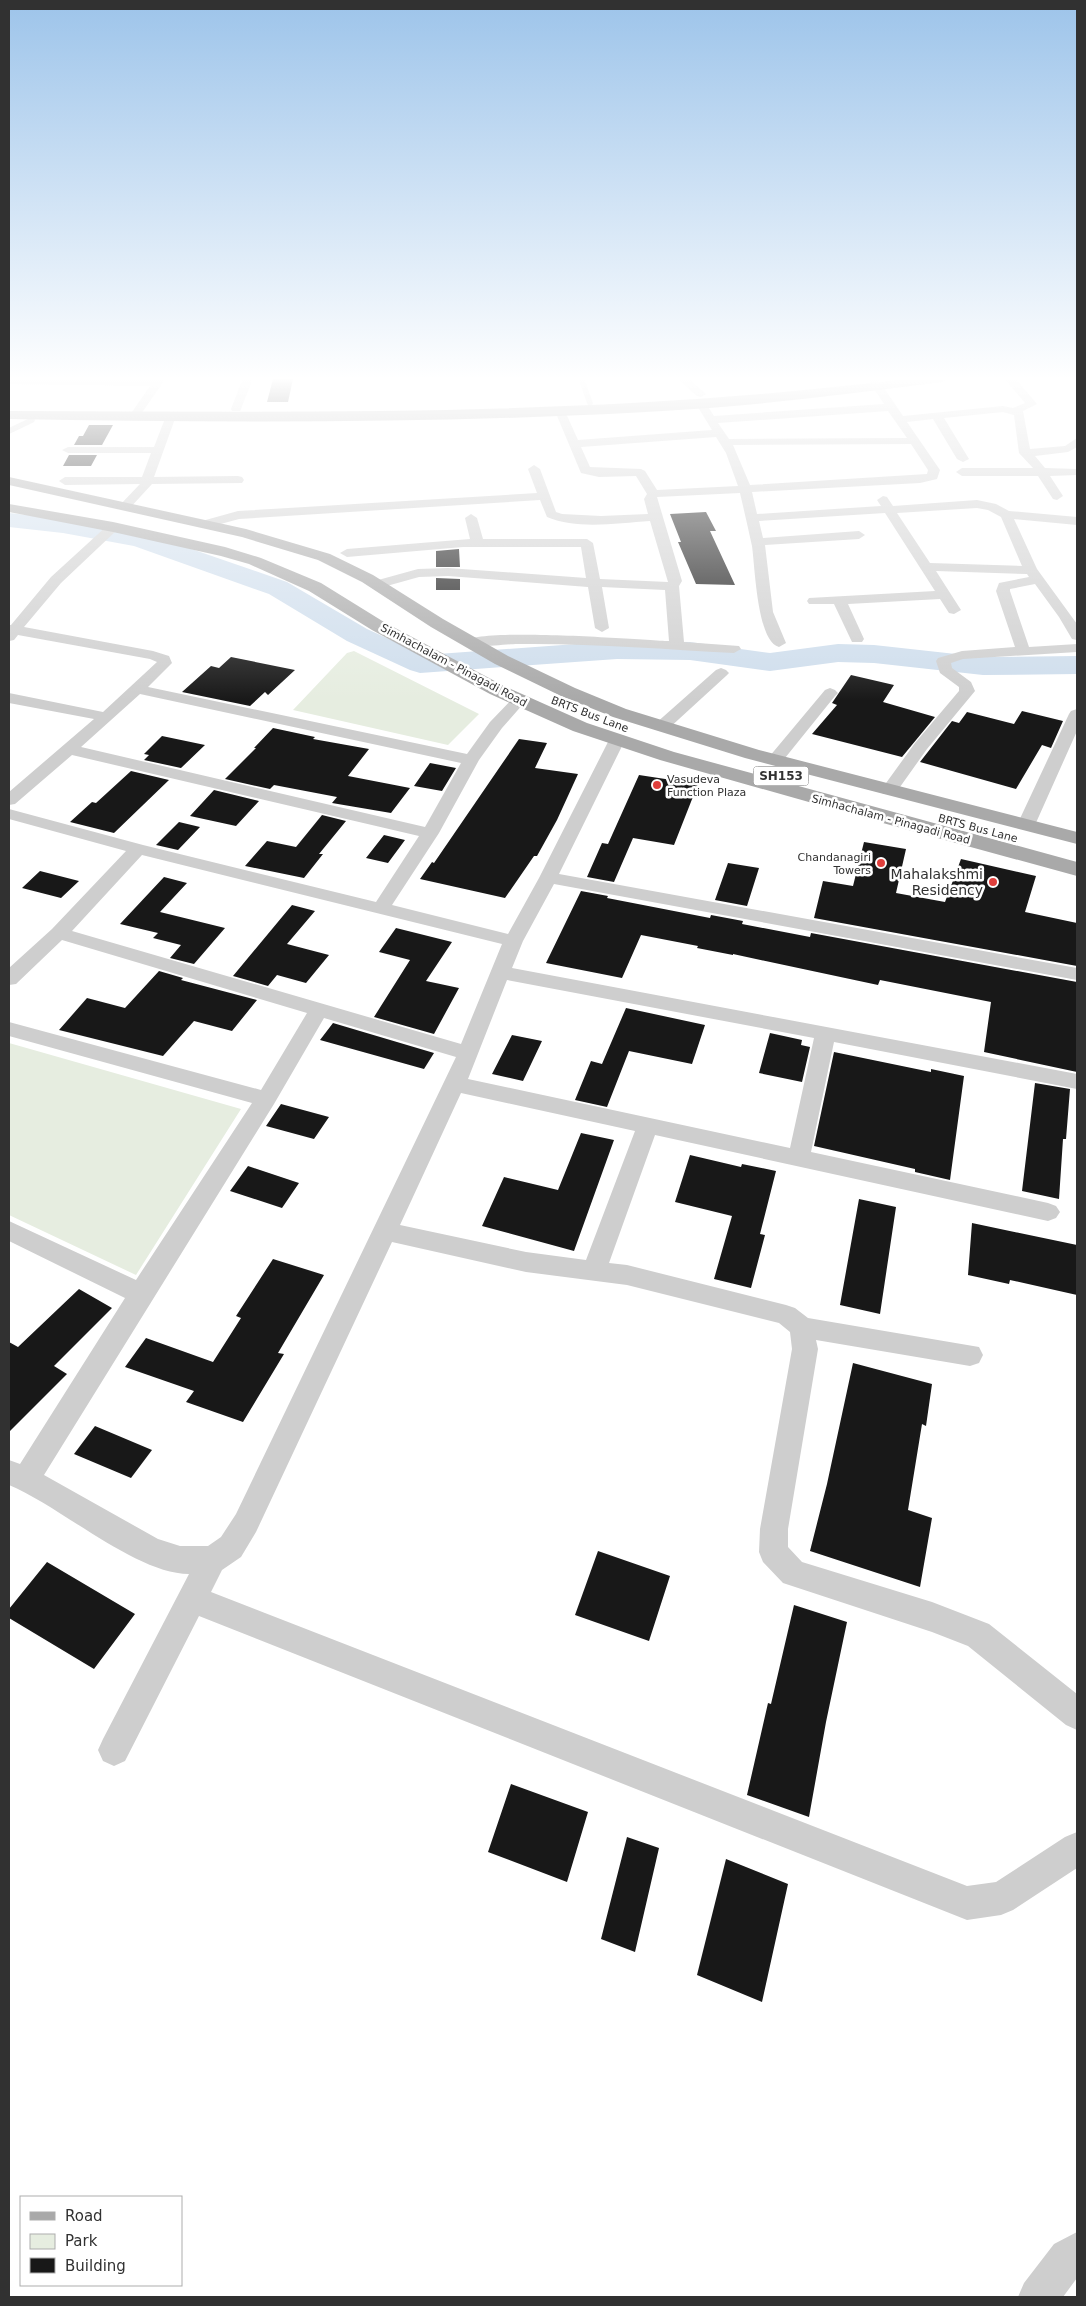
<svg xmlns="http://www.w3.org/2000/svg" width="1086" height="2306" viewBox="0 0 1086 2306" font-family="'DejaVu Sans',sans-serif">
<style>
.green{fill:#e6ede0}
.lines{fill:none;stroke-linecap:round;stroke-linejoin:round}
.river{fill:#ceddec;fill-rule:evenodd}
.building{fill:#181818}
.service{stroke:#cecece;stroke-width:5.5}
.minor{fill:#cecece;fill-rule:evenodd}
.primary{fill:#a9a9a9;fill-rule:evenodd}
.poi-dot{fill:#e03f3c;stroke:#fff;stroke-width:2}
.labels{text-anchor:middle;stroke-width:5;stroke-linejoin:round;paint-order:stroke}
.far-street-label{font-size:11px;fill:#313131;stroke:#fff}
.far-poi-label{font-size:11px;fill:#313131;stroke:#fff;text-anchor:start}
.shield{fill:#fff;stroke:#6f6f6f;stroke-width:1}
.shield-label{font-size:12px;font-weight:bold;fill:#313131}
.poi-label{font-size:14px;fill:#313131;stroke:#fff;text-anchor:end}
</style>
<rect width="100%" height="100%" fill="#fff"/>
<path class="green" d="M354,651L479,714L448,745L293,710L347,653Z
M9,1043L241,1109L136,1275L9,1215Z"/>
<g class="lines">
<path class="river" d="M9,513L63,519L148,534L287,582L367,629L424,655L617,641L690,642L770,653L838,644L874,645L983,657L1077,656V674L983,675L874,663L838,662L770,671L690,660L617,659L420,673L410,670L347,641L269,594L134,546L63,533L9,527Z"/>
</g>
<path class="building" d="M273,379H293L288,402H267Z
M89,425H113L102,445H74L79,436H83Z
M69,455H97L91,466H63Z
M706,512L716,531H710L735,585L696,584L678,542H681L670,514Z
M459,549L460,567H436V551Z
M436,578L460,579V590H436Z
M231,657L295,670L268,695L265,692L250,706L182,692L211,666L219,668Z
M851,675L894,685L883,702L935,717L902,757L812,734L837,705L832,703Z
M1022,711L1063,721L1051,748L1042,745L1016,789L920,762L952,721L959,723L967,712L1014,724Z
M273,728L315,737L313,739L369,749L348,776L410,788L391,813L332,803L337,797L274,785L270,789L225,779L256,748H254Z
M162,736L205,745L181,768L144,760L149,755L144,754Z
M519,739L547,743L535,768L578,774L557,820L537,856H534L505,898L420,879L432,862L434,863Z
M430,763L456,768L442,791L414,786Z
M131,771L169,780L114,833L70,822L92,802L96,803Z
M639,775L698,784L674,845L633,838L614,882L587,877L602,843L608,844Z
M214,790L259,801L236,826L190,816Z
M322,815L346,821L319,854H323L304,878L245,866L267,841L296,847Z
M179,822L200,827L178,850L156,845Z
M384,835L405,840L388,863L366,858Z
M864,842L906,849L896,893L945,902L961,859L1036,876L1025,912L1077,923V966L814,918L823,881L853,886Z
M728,863L759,868L747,906L715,900Z
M40,871L79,881L61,898L22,888Z
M164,877L187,883L160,912L225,928L194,964L170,958L181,945L153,938L158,933L120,924Z
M581,891L608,896L607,898L710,918L711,915L743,921L742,924L810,937L811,933L1077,982V1072L984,1052L991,1002L880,980L878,985L733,954V955L697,948L698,946L641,935L622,978L546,963Z
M292,905L315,911L287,944L329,955L306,983L277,975L268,986L233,976Z
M396,928L452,942L426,981L459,988L434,1034L374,1017L410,960L379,952Z
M159,971L183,978L181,980L257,1000L232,1031L194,1021L163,1056L59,1030L87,998L125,1008Z
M626,1008L705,1025L692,1064L629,1051L607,1107L575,1100L591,1061L602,1064Z
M333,1023L434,1053L424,1069L320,1040Z
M770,1033L802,1040L801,1045L810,1047L802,1082L759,1073Z
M512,1035L542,1041L523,1081L492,1074Z
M834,1052L931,1072V1069L964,1076L950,1180L915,1172V1169L814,1146Z
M1035,1083L1070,1089L1066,1139H1063L1059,1199L1022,1191Z
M281,1104L329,1117L314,1139L266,1126Z
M581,1133L614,1140L574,1251L482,1226L504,1177L558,1190Z
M690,1155L741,1167L742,1164L776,1171L760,1234L765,1235L751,1288L714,1279L732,1216L675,1202Z
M248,1166L299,1183L282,1208L230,1191Z
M859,1199L896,1207L880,1314L840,1305Z
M972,1223L1077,1245V1295L1010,1280L1009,1284L968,1275Z
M273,1259L324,1275L278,1353L284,1354L243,1422L186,1402L194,1391L125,1367L146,1338L213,1362L241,1318L236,1316Z
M79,1289L112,1308L54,1366L67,1374L9,1432V1342L18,1347Z
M853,1363L932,1384L926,1426L922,1424L908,1510L932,1518L920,1587L810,1551L827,1484Z
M95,1426L152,1450L131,1478L74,1454Z
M598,1551L670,1576L649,1641L575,1615Z
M47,1562L135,1614L94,1669L9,1618V1609Z
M794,1605L847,1622L826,1722L809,1817L747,1795L768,1703L771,1704Z
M511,1784L588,1812L567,1882L488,1852Z
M627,1837L659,1848L635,1952L601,1939Z
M726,1859L788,1884L762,2002L697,1975Z"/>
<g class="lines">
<path class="service" d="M581,378L590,403
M9,431L32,420"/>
<path class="minor" d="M9,378L154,380L166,378L139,417L135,418L130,415L150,386L9,384Z
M243,378H253L241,409L240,411H232L231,409Z
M676,378H688L706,394L701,397L697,396Z
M873,378L878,379L903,416L1003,406L1013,408L1025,403L1004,378H1015L1037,404L1023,411L1030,449L1065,446L1077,438V447L1068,452L1035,456L1045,468L1077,469V475L1050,476L1063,496L1057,500L1053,499L1038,476H962L956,472L962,468H1033L1019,453L1014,415L1003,412L944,418L969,459L963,462L957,459L933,419L907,422L940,470L937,479L920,483L752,492L757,514L881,506L877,500L883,496L887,497L893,506L977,500L996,504L1009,511L1077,517V525L1014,519L1037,569L1077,624V640L1072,639L1059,617L1035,584L1010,589V591L1029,647L1077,644V652L963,659L951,663L952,668L971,682L975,691L927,749L895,794H883L881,790L915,743L959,691V687L940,673L936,661L938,658L962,651L1015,647L996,591L999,583L1029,577L1027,574L936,571L961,610L954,614L949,613L940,599L848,604L864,639L862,642H852L834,604H809L807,601L809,598L935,591L885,513L759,521L763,538L859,531L865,535L859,539L765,545L773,612L786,643L779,647C757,642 755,566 752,546C748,528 744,510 740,493L657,497L682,581L679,586L684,642L739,646L741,649L734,653C662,649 589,643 517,644C506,644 466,650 462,643C474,626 641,640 669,641L665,590L602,587L609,628L602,632L595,628L588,587L448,576L419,577L376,589L369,585L371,582L418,569L448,568L586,578L581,547H463L347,557L340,553L347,549L470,539L465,518L471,514L477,518L483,539H587L593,543L600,579L668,582L650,521C617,523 578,530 547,517L540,500L239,519L206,528L200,524L202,521L238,511L537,493L528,469L534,465L540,469L556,512L562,514L601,516L648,514L644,499L647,494L636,476L599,477L581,473L555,411L556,409H564L578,440L712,430L696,404L697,402H705L714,416L884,404L869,381ZM888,411L907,438L729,439L718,423ZM716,437L726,453L738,486L657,490L645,471L641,469L590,467L581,447ZM911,444L928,470L927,474L750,485L733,445ZM977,508L988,510L1001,517L1022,566L930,563L897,513Z
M171,413L176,416L154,477L238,476L242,477L244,480L242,483L152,484L129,509L125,510L119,506L140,484L65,485L59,481L65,477H142L151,453H68L62,450L68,447H154L166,416Z
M113,523L119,527L117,530L61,583L24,627L153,651L169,656L172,663L148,687L467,754L490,722L514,697H524L527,700L524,703L502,728L479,760L439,833L392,905L508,934L539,878L609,740L611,737H623L625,740L559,874L1077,968V980L554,884L523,941L512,968L1077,1074V1089L834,1042L811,1152L1048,1203L1056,1206L1060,1212L1056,1218L1048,1221L655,1135L609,1263L627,1265L786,1305L795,1308L808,1318L979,1347L983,1355L979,1363L970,1366L816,1340L818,1349L788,1529V1547L802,1562L932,1602L989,1624L1077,1694V1730L1066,1725L968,1646L932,1632L783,1583L763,1562L759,1552L760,1529L792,1349L790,1332L779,1323L627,1285L526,1272L392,1242L256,1532L241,1557L222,1570L211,1592L967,1886L996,1882L1065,1837L1077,1832V1868L1013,1910L1001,1915L967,1920L199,1616L125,1761L114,1766L103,1761L98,1750L103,1739L189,1574C136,1574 60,1506 9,1485V1460L20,1464L125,1298L9,1241V1221L136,1280L252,1103L9,1036V1022L261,1090L307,1013L62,940L16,984L9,985V968L52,929L126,851L9,819V809L143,845L376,902L419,836L72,755L15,804L9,805V792L94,719L9,703V693L103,712L157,662L150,659L18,635L14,640L9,641V625H11L51,577L109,524ZM140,694L461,763L425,827L81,747ZM142,855L502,944L461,1044L72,931ZM507,980L814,1038L790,1148L468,1079ZM324,1018L456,1057L236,1514L221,1537L208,1546H180L158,1539L44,1475L274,1104ZM461,1093L635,1131L586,1260L526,1252L400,1225Z
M721,668L726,670L729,673L726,676L667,730H655L653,727L655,724L716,670Z
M830,688L835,690L838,693L835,696L781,763H769L767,760L769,757L825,690Z
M1077,709V731L1035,825L1032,829H1020L1017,825L1069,714L1071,711Z
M1077,2232V2278L1063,2297H1018L1024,2283L1054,2244Z"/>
<path class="primary" d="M911,378H948L942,382C864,392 787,402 709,408C476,424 242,423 9,419V411C310,412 612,417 911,378Z
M9,477L246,529L330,554L373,575L443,619L508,656L575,688L626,709L759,750L1077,832V844L745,758L613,717L561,696L495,664L431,627L362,582L318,560L242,537L9,485Z
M9,504L113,522L225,547L261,558L321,583L384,622L504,686L587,723L674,752L1077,862V876L883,823L660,760L573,731L490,694L372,630L309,591L249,564L221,556L113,532L9,512Z"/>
</g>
<linearGradient id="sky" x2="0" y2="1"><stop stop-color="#9dc4ea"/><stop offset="0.54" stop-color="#fff"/><stop offset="1" stop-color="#fff" stop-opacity="0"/></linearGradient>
<rect width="1086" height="701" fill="url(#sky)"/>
<g class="poi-dot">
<circle cx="657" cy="785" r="5"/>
<circle cx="881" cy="863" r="5"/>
<circle cx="993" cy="882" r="5"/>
</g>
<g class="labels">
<g class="far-street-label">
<text transform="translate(454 665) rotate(28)" y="4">Simhachalam - Pinagadi Road</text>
<text transform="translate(590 714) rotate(21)" y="4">BRTS Bus Lane</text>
<text transform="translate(891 819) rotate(15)" y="4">Simhachalam - Pinagadi Road</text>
<text transform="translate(978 828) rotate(15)" y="4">BRTS Bus Lane</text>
</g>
<g class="far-poi-label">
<text x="667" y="783">Vasudeva<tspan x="667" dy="13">Function Plaza</tspan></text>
<text x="871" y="861" text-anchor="end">Chandanagiri<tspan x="871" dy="13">Towers</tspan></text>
</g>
<rect class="shield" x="753.5" y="766.5" width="55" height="19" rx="4"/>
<g class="shield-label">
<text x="781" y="780">SH153</text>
</g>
<g class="poi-label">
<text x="983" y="879">Mahalakshmi<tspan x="983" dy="16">Residency</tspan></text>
</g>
</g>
<rect width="1086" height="2306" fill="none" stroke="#313131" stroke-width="20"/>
<rect x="20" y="2196" width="162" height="90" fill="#ffffff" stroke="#adadad"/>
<rect x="30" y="2212" width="25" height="8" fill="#a9a9a9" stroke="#adadad"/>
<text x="65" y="2221" font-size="15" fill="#313131">Road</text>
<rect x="30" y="2234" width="25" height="15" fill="#e6ede0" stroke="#adadad"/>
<text x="65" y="2246" font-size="15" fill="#313131">Park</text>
<rect x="30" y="2258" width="25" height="15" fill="#181818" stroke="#adadad"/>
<text x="65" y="2271" font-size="15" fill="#313131">Building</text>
</svg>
